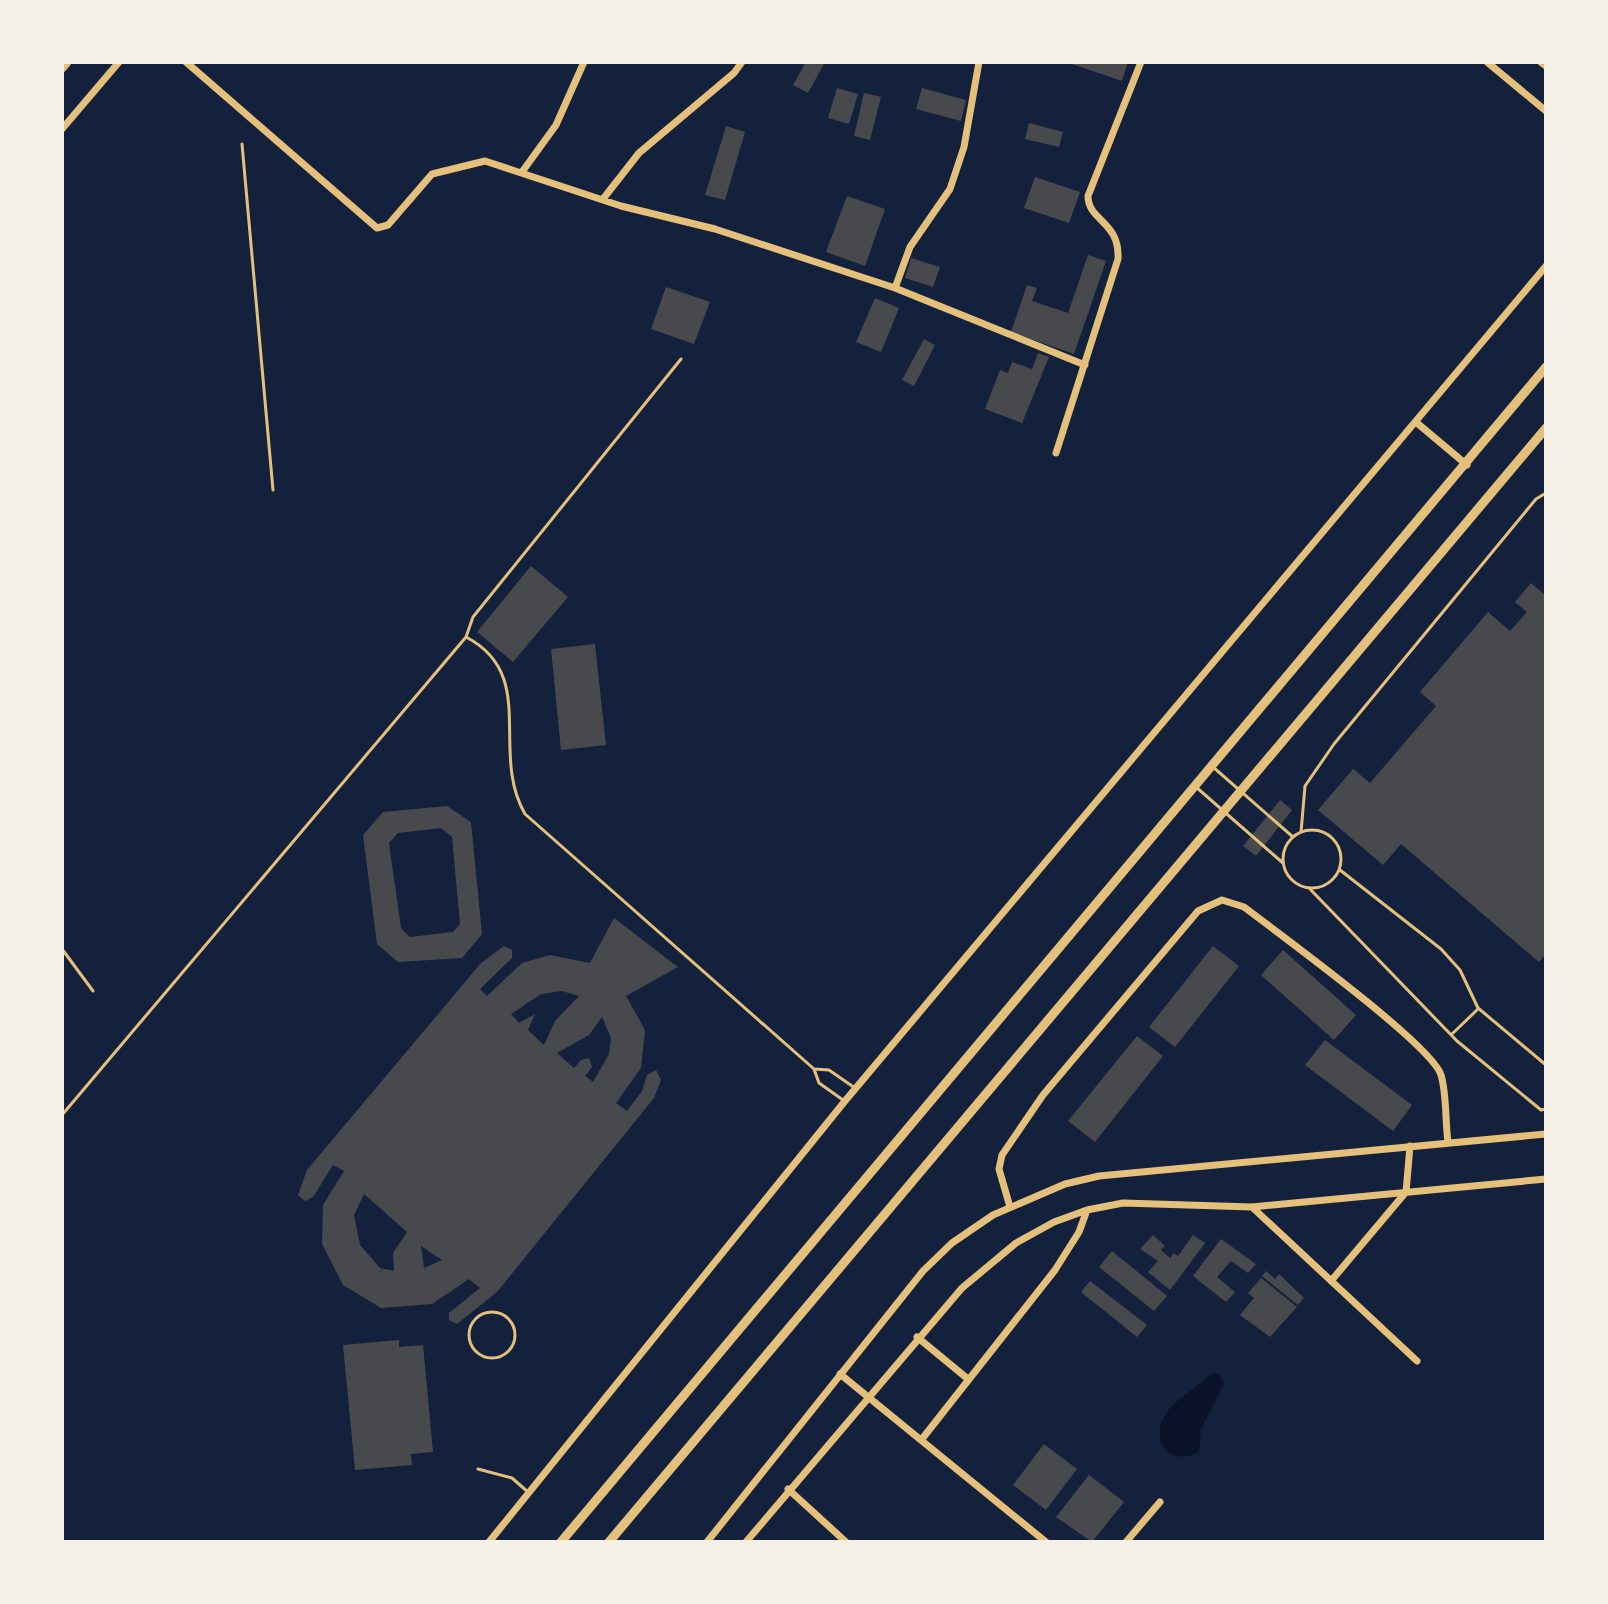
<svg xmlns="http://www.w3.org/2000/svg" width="1608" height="1604" viewBox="0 0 1608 1604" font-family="'Roboto Serif',serif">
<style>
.water{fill:#0b132b}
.building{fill:#48494c;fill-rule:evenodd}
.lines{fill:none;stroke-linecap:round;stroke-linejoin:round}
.path{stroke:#e5c07b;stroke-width:3}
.service{stroke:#e5c07b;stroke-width:3}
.minor{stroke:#e5c07b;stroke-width:7}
.tertiary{stroke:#e5c07b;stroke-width:9}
</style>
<rect width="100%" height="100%" fill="#14213d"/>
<path class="water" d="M1219,1373L1224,1384L1201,1429L1199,1452C1181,1462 1157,1456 1160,1430C1163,1403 1193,1393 1210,1374Z"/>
<path class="building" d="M806,62H825L808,93L793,85Z
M1066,62H1128L1122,81Z
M837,88L858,94L849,124L828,118Z
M922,88L966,100L961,121L916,109Z
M864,93L881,97L870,140L854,136Z
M1029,123L1063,132L1059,147L1025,139Z
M726,126L745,132L725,200L705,195Z
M1035,177L1080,192L1069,223L1024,208Z
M847,196L885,209L865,266L826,252Z
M1088,255L1106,261L1074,354L1011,332L1027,285L1037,288L1032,301L1068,313Z
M911,258L940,267L933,287L905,278Z
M666,287L710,302L694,344L651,329Z
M875,298L899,308L881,352L856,342Z
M924,339L935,345L914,386L902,380Z
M1038,353L1049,357L1022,423L985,409L1000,370L1008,373L1012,362L1032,369Z
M531,566L568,597L513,662L477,632Z
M1531,583L1546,596V954L1539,962L1401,844L1383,865L1318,810L1353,769L1370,783L1436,706L1420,692L1488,612L1510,631L1527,612L1515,602Z
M595,644L606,745L561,750L551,649Z
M1280,800L1292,810L1256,856L1243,846Z
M447,806L471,822L482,934L462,958L398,962L377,944L363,835L383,812ZM441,828L452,837L460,924L453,932L410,937L401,928L389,843L398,833Z
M614,918L678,967L626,996L645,1030L641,1068L616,1103L627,1111L642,1091L647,1075L656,1070L661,1080L654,1098L497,1292L457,1324L449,1320V1313L480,1288L469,1279L432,1304L381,1308L343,1285L322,1244L323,1205L344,1171L333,1165L313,1197L305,1201L298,1195L307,1170L481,963L504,946L512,950V958L480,989L487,996L522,963L550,955L590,963ZM562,991L579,996L555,1021L544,1045L528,1030L535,1014L519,1023L511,1014L541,994ZM602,1017L611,1038L609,1054L593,1082L585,1076L592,1067L589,1058L581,1060L574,1068L557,1053L589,1035ZM364,1194L407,1232L393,1253L394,1271L380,1268L360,1245L354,1215ZM421,1246L442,1260L424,1268Z
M1213,946L1239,966L1175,1047L1149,1027Z
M1283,950L1356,1015L1334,1040L1261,975Z
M1137,1036L1163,1056L1095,1142L1068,1121Z
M1325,1040L1412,1105L1393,1131L1305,1065Z
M1153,1235L1165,1246L1161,1250L1170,1258L1174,1253L1178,1256L1193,1235L1205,1243L1170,1290L1148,1272L1158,1261L1140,1249Z
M1221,1239L1256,1264L1248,1273L1231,1261L1217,1277L1235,1292L1226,1302L1193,1276Z
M1112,1251L1167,1296L1154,1311L1099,1267Z
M1266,1271L1275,1279L1279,1274L1304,1298L1298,1305L1262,1276Z
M1261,1278L1297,1307L1270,1337L1240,1315L1254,1298L1248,1293Z
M1090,1281L1147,1325L1137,1337L1081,1292Z
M399,1340V1347L423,1345L433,1452L411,1454L412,1465L355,1470L343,1345Z
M1044,1444L1077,1469L1046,1510L1013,1485Z
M1089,1475L1124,1502L1092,1542L1056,1517Z"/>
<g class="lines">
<path class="path" d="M242,144L273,490
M62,949L93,991"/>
<path class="service" d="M466,637C539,675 489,752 525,814L814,1069L819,1083L843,1100
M1213,767L1293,837
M1196,787L1283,863
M1283 859a29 29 0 1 1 58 0a29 29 0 1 1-58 0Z
M1301,832L1305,786L1334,744L1536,499L1546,493
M1340,870L1441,949L1460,970L1478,1008L1546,1065
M1309,888L1457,1041L1541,1110L1546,1109
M1452,1034L1478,1009
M814,1069L829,1070L855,1088
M62,1115L466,637L473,617L681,359
M469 1335a23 23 0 1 1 46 0a23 23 0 1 1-46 0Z
M478,1469L512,1478L528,1492"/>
<path class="minor" d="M186,62L377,228L388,225L432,174L485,161L621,206L715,229L895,288L1085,365
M1487,62L1546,111
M62,129L119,62
M522,172L556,125L584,62
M603,199L639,153L734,73L742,62
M895,288L910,247L950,189L964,147L979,62
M1417,423L1467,465
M1056,453L1118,259C1120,221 1088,221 1088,196L1141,62
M1010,1207L999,1169L1002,1155L1043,1095L1198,911L1222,900L1244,907C1278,933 1432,1045 1441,1075C1447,1095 1445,1121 1448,1142
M1252,1207L1417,1361
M1331,1281L1406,1192L1410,1146
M917,1337L968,1379
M840,1374L1046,1542
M922,1439L1055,1270L1079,1232L1087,1210
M788,1489L846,1542
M489,1542L845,1101L1546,266
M707,1542L923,1271L952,1243L993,1215L1065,1184L1099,1176L1546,1134
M746,1542L962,1288L1016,1243L1054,1222L1087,1210L1123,1203L1252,1207L1546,1179
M1126,1542L1160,1502"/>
<path class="tertiary" d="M1542,62L1546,65
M62,68L67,62
M561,1542L1546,367
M609,1542L1546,428"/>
</g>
<rect width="1608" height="1604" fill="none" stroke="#f6f1e7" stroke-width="128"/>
</svg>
